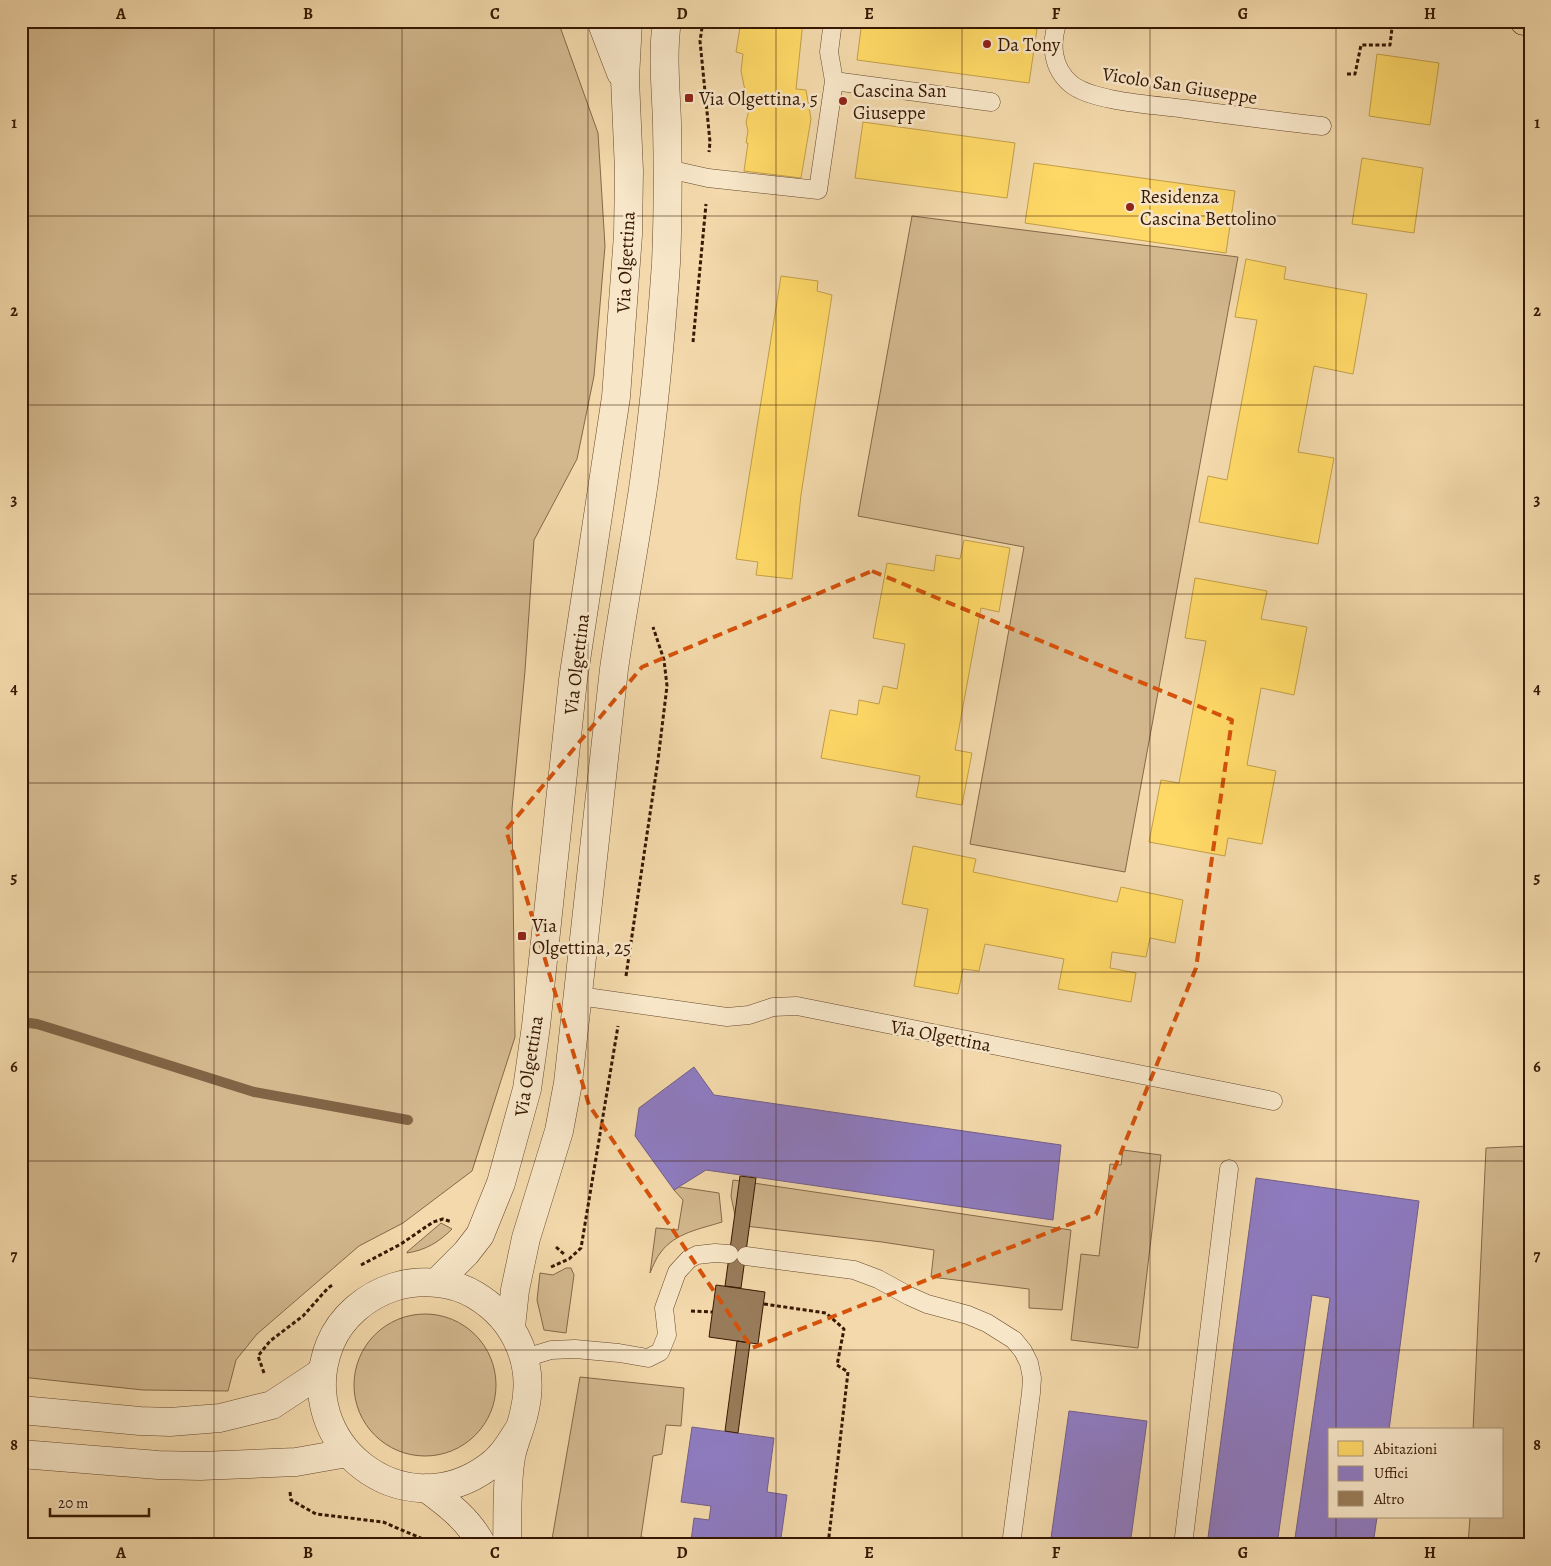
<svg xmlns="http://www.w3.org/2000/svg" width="1551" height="1566" viewBox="0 0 1551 1566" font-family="Alegreya,serif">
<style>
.green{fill:#d3b88e;stroke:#856848}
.homes{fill:#ffd966;stroke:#c39f48}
.offices{fill:#8e7cc3;stroke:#745e89}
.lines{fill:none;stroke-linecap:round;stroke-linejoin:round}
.stream{stroke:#816445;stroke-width:10}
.building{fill:#997c5a;stroke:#371802}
.service-casing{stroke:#66482c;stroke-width:19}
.minor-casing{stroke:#66482c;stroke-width:29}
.tertiary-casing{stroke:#66482c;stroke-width:29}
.primary-casing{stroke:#371802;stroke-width:29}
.path{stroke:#371802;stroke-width:3;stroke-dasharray:4 2.5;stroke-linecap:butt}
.service{stroke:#f7e6c8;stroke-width:18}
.minor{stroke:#f7e6c8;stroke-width:28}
.tertiary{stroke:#f7e6c8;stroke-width:28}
.primary{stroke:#f3d9ab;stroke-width:28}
.marked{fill:none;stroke:#d6520b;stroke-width:4;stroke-dasharray:10 6;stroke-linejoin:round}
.grid{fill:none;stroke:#371802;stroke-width:1;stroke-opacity:0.55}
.poi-dot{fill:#8f2418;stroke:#f7e6c8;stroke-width:2}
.labels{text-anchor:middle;stroke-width:5;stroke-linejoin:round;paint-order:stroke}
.poi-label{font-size:19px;fill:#371802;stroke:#f7e6c8;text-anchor:start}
.street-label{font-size:19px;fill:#371802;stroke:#f7e6c8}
.neatline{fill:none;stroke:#371802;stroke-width:2}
.grid-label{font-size:16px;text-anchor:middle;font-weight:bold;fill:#371802}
</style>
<rect width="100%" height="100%" fill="#f3d9ab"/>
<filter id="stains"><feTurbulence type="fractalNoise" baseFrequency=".004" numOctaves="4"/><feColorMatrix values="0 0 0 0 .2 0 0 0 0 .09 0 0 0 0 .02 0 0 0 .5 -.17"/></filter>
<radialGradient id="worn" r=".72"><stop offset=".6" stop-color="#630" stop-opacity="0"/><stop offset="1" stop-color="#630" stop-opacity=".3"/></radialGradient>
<path class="green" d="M21,21H558L598,133L605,246L594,376L577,459L534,540L525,671L512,809L515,1037L472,1171L403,1223L359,1246L257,1334L236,1360L228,1391L143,1390L21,1377Z
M912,216L1238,257L1125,872L970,844L1024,547L858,516Z
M1530,1146V1545H1468L1470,1517H1502V1430H1473L1486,1148Z
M1123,1150L1161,1155L1138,1348L1071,1340L1081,1254L1099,1256L1110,1164L1121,1165Z
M733,1180L1071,1230L1062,1310L1029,1308V1289L931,1277L934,1250L882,1242L737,1225L731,1196Z
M679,1187L719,1193L722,1222C700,1229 675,1233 661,1252C656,1258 653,1266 650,1273L656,1228L678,1230L683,1200L674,1190Z
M441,1223L452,1229C439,1242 426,1250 407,1253V1252Z
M566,1268H571L574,1275L566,1333L544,1330L537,1300L540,1273L553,1275Z
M354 1385a71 71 0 1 1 142 0a71 71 0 1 1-142 0Z
M580,1377L684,1388L681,1426L666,1425L662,1454L653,1456L641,1537L679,1542L680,1545H551Z"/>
<path class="homes" d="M741,21H803L796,89L806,90L811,119L801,178L744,171L748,143H746L748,131L746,122L749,110L741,71L743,54L736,52Z
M862,21H981L1037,29L1029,83L857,60Z
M1377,54L1439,63L1430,125L1369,116Z
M863,122L1015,143L1007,198L855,178Z
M1362,158L1423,168L1414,233L1352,224Z
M1034,163L1235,191L1226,253L1025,223Z
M1246,259L1286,267L1284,279L1367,294L1353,374L1314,366L1298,452L1334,458L1318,544L1199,522L1208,476L1227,480L1257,320L1235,317Z
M781,276L818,281L817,291L832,295L801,495L792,579L756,575L758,562L736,559Z
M964,540L1010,548L999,612L981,608L955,750L972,753L962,805L916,797L920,776L821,758L830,710L857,715L859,700L879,704L883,686L897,689L905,644L873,638L887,563L934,571L936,555L960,559Z
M1195,578L1267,591L1261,619L1307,627L1294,695L1261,688L1247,765L1276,771L1262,844L1228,838L1225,856L1149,842L1161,780L1179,783L1206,641L1185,638Z
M913,846L976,859L973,872L1117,902L1121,887L1183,900L1175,943L1150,938L1146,957L1112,952L1110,968L1136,973L1131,1002L1058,989L1064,959L985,944L979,971L963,969L958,994L914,986L928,909L902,904Z"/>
<path class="offices" d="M694,1067L714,1095L1061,1145L1053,1220L706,1170L674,1190L635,1136L639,1108Z
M1256,1178L1419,1201L1389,1430H1330V1517H1377L1373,1545H1294L1330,1298L1312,1295L1277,1545H1207Z
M1069,1411L1147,1421L1130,1545H1050Z
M692,1427L774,1438L767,1492L787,1495L780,1545H707L691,1541L694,1518L709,1520L711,1506L681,1502Z"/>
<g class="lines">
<path class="stream" d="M21,1022L37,1024L76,1036L254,1092L408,1120"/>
</g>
<path class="building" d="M740,1176L756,1178L741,1288L725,1286Z
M716,1285L765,1292L758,1344L709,1337Z
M737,1341L750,1343L738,1433L725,1431Z
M604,1541L615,1542L614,1545H603Z"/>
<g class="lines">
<defs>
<path id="service" d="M1058,21C1050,44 1052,68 1071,84C1093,102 1157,105 1186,109C1231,115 1277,121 1322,126
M834,81L991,102
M668,169L708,178L818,190L834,81L829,52L833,21
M579,996L727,1017L749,1015L773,1007L797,1006L1273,1101
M746,1256L854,1270L878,1279L909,1296L927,1304L968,1315L987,1323L1014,1340L1023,1351L1029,1363L1032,1378L1031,1393L1011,1545
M525,1358L551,1350L575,1349L619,1353L648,1358L660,1352L667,1335L664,1308L677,1272L689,1259L697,1255L715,1253L729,1254
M1183,1545L1229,1169"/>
<path id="minor" d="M21,1410L140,1421L170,1422L220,1418L272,1405L322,1372
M21,1454L158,1465L200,1466L296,1462L347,1453"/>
<path id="tertiary" d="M601,21L621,73
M436,1283L466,1253L480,1235L501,1183L527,1089L536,1026L573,680L616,397L628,235L629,171L625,79L628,21
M511,1327L515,1290L526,1238L559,1131L568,1083L614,669C623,606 635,544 644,482C654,409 661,336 666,263C668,217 668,170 667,123C666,90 662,55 667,21
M426,1488C448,1504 469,1520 482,1545
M507,1545C508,1515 506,1486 511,1457C514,1441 521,1428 524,1413C536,1366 517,1320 475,1295C452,1281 420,1279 394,1287C366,1296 341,1317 330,1344C291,1442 402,1530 488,1467C501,1458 509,1445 517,1432"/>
<path id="primary" d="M1524,21L1530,22"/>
</defs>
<use href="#service" class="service-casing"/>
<use href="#minor" class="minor-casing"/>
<use href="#tertiary" class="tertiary-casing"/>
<use href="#primary" class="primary-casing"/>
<path class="path" d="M703,21L700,41L710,142L709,152
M1347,74H1355L1361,45H1390L1392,28
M693,342L706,204
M626,976L658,760L667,686L664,660L653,627
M556,1247L565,1255
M361,1265L401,1244L433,1222L443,1219L452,1222
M551,1267L569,1259L581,1248L618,1026
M764,1304L826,1313L844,1329L837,1365L848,1372L828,1545
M691,1311L712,1312
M264,1373L258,1356L270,1341L303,1316L328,1288L334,1284
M290,1492L291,1500L316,1514L383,1522L437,1545"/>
<use href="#service" class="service"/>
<use href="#minor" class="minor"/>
<use href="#tertiary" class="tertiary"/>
<use href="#primary" class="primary"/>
</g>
<path class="marked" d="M872,571L1232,720L1196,968L1096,1214L752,1348L589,1105L506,830L642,667Z"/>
<path class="grid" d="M214,21V1545M402,21V1545M588,21V1545M776,21V1545M962,21V1545M1150,21V1545M1336,21V1430M21,216H1530M21,405H1530M21,594H1530M21,783H1530M21,972H1530M21,1161H1530M21,1350H1530M1336,1517V1545"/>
<g class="poi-dot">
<circle cx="987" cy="44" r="5"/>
<rect x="684" y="93" width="10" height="10" rx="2.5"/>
<circle cx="843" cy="101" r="5"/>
<circle cx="1130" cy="207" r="5"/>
<rect x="517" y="931" width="10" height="10" rx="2.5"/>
</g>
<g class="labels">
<g class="poi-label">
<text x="997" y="51">Da Tony</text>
<text x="853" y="97">Cascina San<tspan x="853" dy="22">Giuseppe</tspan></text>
<text x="699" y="105">Via Olgettina, 5</text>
<text x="1140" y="203">Residenza<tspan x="1140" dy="22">Cascina Bettolino</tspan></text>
<text x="532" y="932">Via<tspan x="532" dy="22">Olgettina, 25</tspan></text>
</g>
<g class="street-label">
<text transform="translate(1180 85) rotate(9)" y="7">Vicolo San Giuseppe</text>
<text transform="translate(625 262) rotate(-87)" y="7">Via Olgettina</text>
<text transform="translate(576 664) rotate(-83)" y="7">Via Olgettina</text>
<text transform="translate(941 1035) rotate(11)" y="7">Via Olgettina</text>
<text transform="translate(528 1066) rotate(-81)" y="7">Via Olgettina</text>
</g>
</g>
<rect width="1551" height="1566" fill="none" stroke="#f3d9ab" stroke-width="55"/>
<rect x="1328" y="1428" width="175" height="90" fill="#f7e6c8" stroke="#aa9479"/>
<rect x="1338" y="1441" width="25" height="15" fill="#ffd966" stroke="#aa9479"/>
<text x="1374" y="1454" font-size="15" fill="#371802">Abitazioni</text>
<rect x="1338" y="1466" width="25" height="15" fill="#8e7cc3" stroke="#aa9479"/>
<text x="1374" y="1478" font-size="15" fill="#371802">Uffici</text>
<rect x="1338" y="1491" width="25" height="15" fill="#997c5a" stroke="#aa9479"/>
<text x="1374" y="1504" font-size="15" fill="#371802">Altro</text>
<path d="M50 1508v8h99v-8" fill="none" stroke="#371802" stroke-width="2.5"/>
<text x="58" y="1508" font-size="15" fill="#371802" stroke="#f7e6c8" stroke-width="4" paint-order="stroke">20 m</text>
<rect x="28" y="28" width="1496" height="1510" class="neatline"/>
<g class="grid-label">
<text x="121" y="19">A</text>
<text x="308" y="19">B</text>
<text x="495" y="19">C</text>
<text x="682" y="19">D</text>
<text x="869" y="19">E</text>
<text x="1056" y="19">F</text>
<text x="1243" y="19">G</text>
<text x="1430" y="19">H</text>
<text x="14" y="128">1</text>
<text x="1537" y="128">1</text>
<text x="14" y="316">2</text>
<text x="1537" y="316">2</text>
<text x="14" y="505">3</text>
<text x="1537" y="505">3</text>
<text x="14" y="694">4</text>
<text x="1537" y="694">4</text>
<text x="14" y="883">5</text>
<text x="1537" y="883">5</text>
<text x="14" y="1072">6</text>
<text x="1537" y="1072">6</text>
<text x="14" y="1261">7</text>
<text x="1537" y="1261">7</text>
<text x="14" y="1450">8</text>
<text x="1537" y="1450">8</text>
<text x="121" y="1558">A</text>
<text x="308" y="1558">B</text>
<text x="495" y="1558">C</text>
<text x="682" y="1558">D</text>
<text x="869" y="1558">E</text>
<text x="1056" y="1558">F</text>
<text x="1243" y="1558">G</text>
<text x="1430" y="1558">H</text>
</g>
<rect width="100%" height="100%" filter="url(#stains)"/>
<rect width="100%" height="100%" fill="url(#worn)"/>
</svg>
